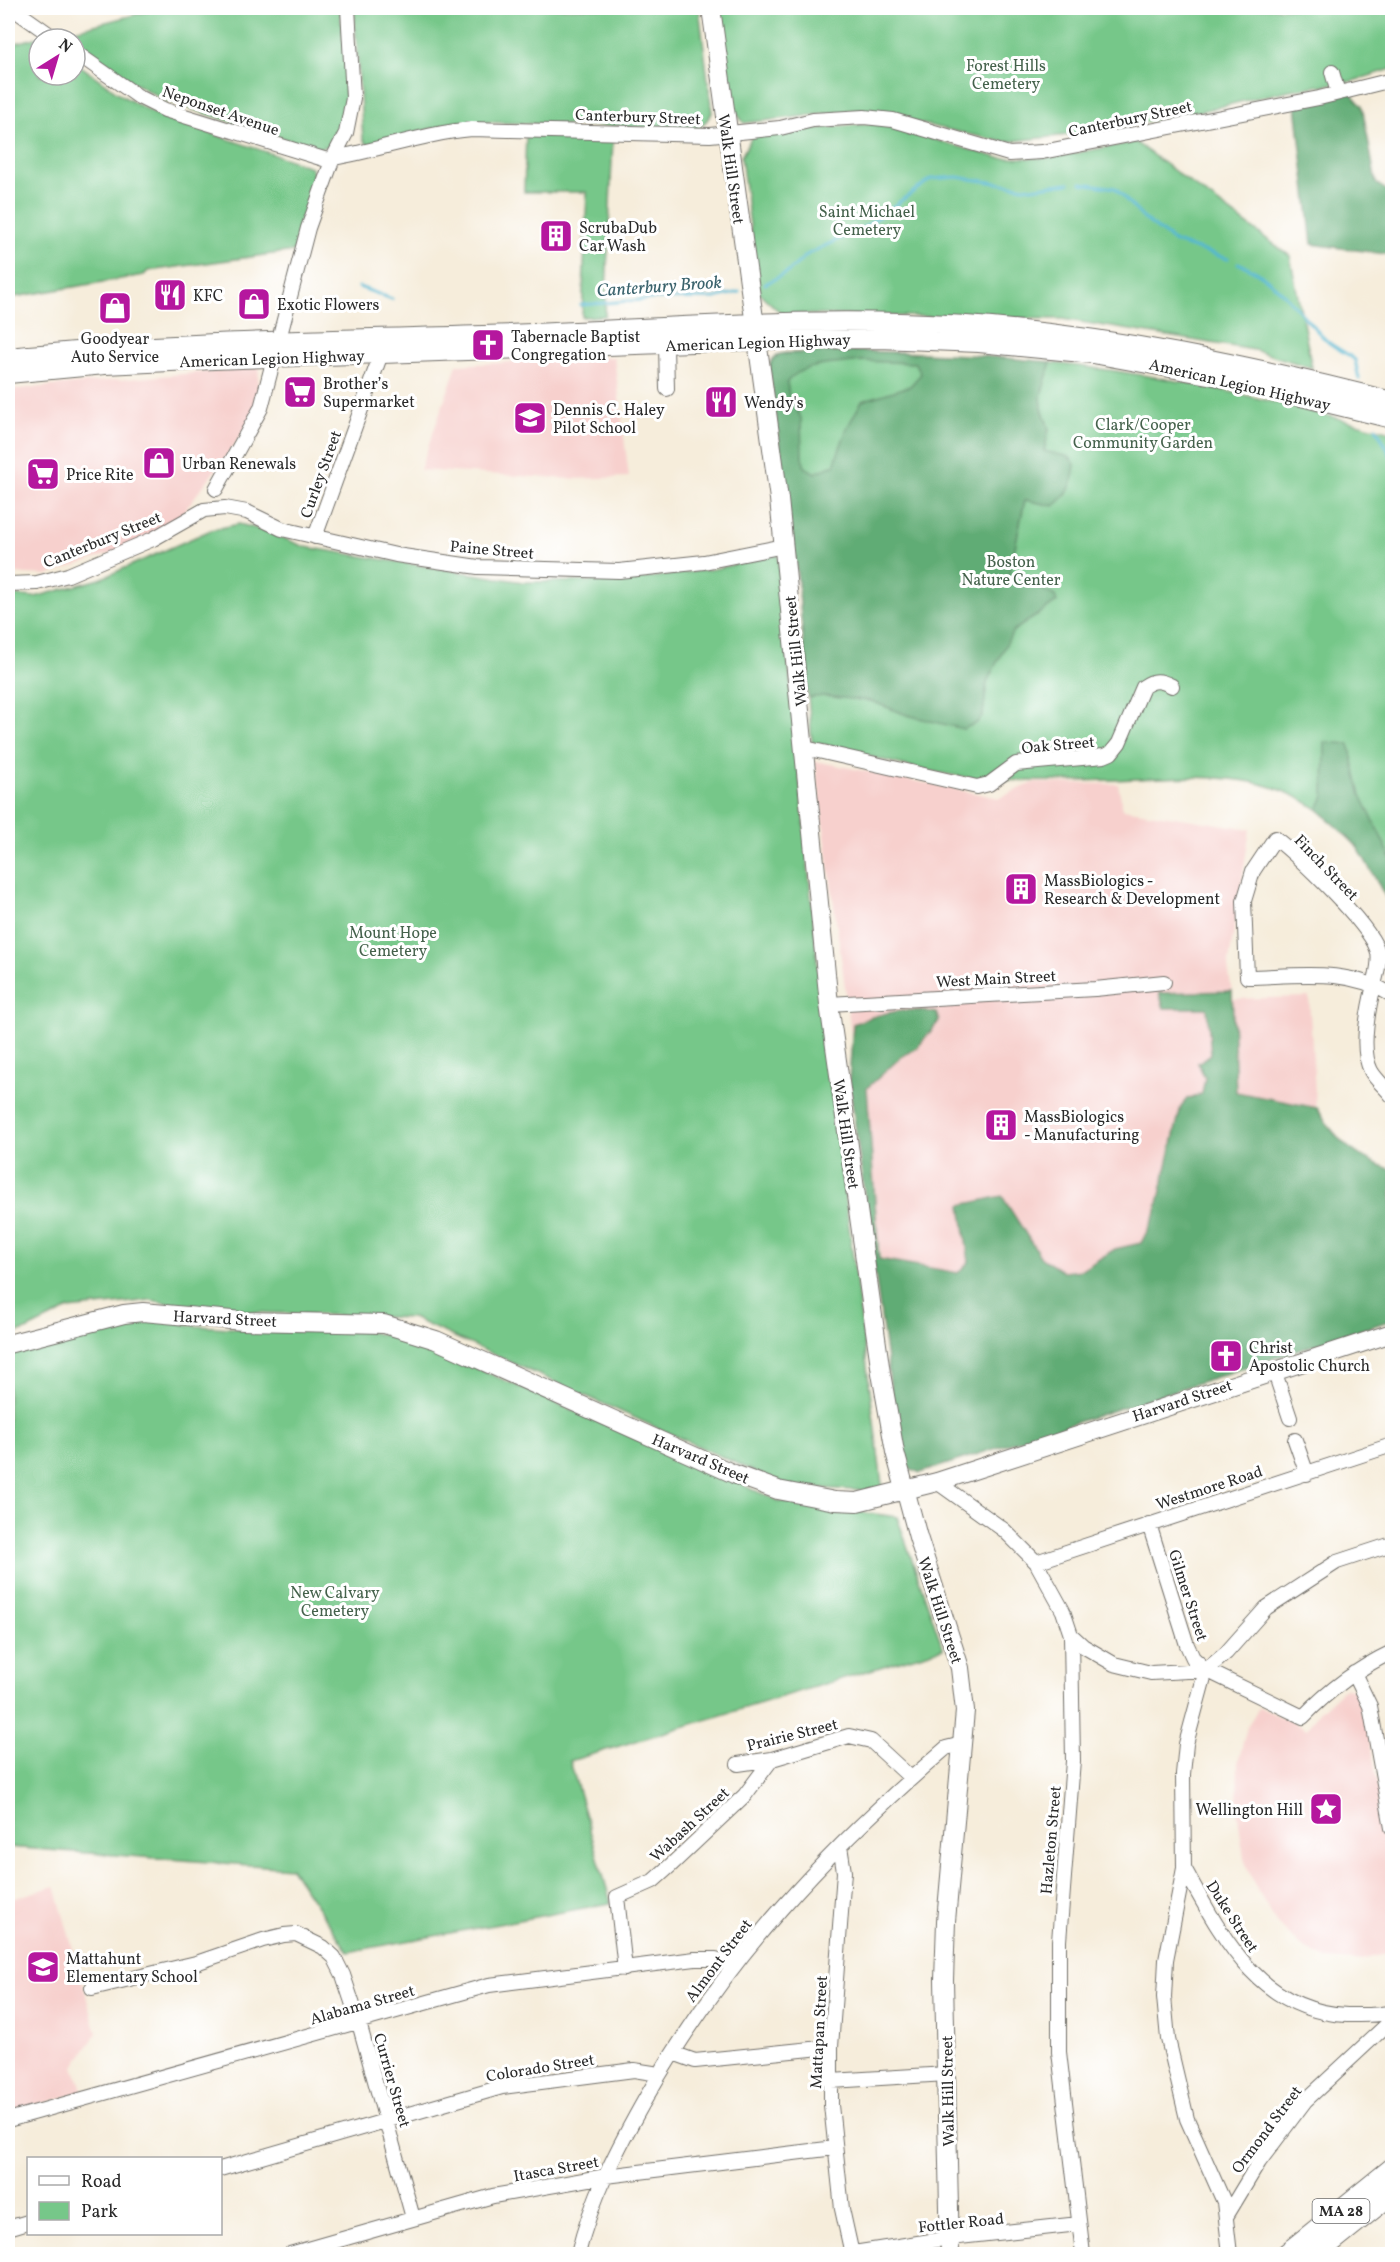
<svg xmlns="http://www.w3.org/2000/svg" width="1400" height="2262" viewBox="0 0 1400 2262" font-family="Vollkorn,serif">
<style>
.built{fill:#f7d0cd}
.green{fill:#76c789;stroke:#50795a;stroke-width:1.5}
.forest{fill:#60ac75;stroke:#466c50;stroke-width:1.5;fill-rule:evenodd}
.lines{fill:none;stroke-linecap:round;stroke-linejoin:round}
.stream{stroke:#53b7d1;stroke-width:3}
.minor-casing{stroke:#726f69;stroke-width:16}
.major-casing{stroke:#726f69;stroke-width:20}
.highway-casing{stroke:#726f69;stroke-width:23}
.minor{stroke:#fff;stroke-width:14}
.major{stroke:#fff;stroke-width:18}
.highway{stroke:#fff;stroke-width:21}
.labels{text-anchor:middle;stroke-width:6;stroke-linejoin:round;paint-order:stroke}
.shield{fill:#fff;stroke:#6b6b6b;stroke-width:1.5}
.shield-label{font-size:15px;font-weight:bold;fill:#2b2b2b}
.park-label{font-size:16px;fill:#45624c;stroke:#fff}
.street-label{font-size:16px;fill:#2b2b2b;stroke:#fff}
.poi-label{font-size:16px;fill:#2b2b2b;stroke:#fff;text-anchor:start}
.water-label{font-size:18px;font-style:italic;fill:#3b636d;stroke:#fff}
</style>
<rect width="100%" height="100%" fill="#fff"/>
<filter id="ink" filterUnits="userSpaceOnUse"><feTurbulence type="fractalNoise" baseFrequency=".0167" numOctaves="2"/><feDisplacementMap in="SourceGraphic" scale="12" xChannelSelector="R" yChannelSelector="G"/><feConvolveMatrix kernelMatrix="1 2 1 2 8 2 1 2 1" color-interpolation-filters="sRGB"/></filter>
<filter id="wash" filterUnits="userSpaceOnUse"><feTurbulence type="fractalNoise" baseFrequency=".008" numOctaves="4" result="noise"/><feDisplacementMap in="SourceGraphic" scale="24" xChannelSelector="R" yChannelSelector="G"/><feGaussianBlur stdDeviation="1.35" result="paint"/><feColorMatrix in="noise" values="0 0 0 0 0 0 0 0 0 0 0 0 0 0 0 0 0 1.4 0 .05"/><feComposite in="paint" operator="in"/></filter>
<g filter="url(#wash)">
<rect width="100%" height="100%" fill="#f6eddb"/>
<path class="built" d="M614,357L629,477L571,479L420,470L457,365Z
M259,367L256,411L233,447L177,520L150,540L47,575L8,573V390Z
M815,761L999,798L1033,783L1118,784L1123,809L1250,829L1228,967L1233,999L1309,997L1325,1248L885,1289Z
M1345,1688L1353,1689L1358,1693L1368,1730L1383,1815L1392,1889V1952L1357,1961L1326,1959L1299,1945L1276,1922L1255,1886L1244,1859L1237,1809L1238,1763L1247,1727L1259,1707L1307,1729L1319,1712Z
M55,1886L97,2033L74,2066L83,2092L8,2113V1900Z"/>
<path class="green" d="M161,8H340C343,50 357,107 331,145L316,149L166,101L134,83L63,33Z
M354,8H699L712,113L704,124L695,129L483,122L430,129L373,146L367,144L363,139Z
M720,8H1392V69L1353,81L1290,90L1198,112L1087,133L1004,142L859,110L744,123L731,106Z
M39,37L42,39H39V75H75V62L124,97L157,115L311,167L315,180L294,251L148,271L144,275L8,298V45Z
M875,123L999,158H1049L1135,142L1290,256L1312,368L1254,350L1062,319L782,314L759,293L741,157L753,135Z
M526,134L613,138L605,316L582,317L587,192H524Z
M853,351C952,352 1050,360 1148,376C1230,389 1311,412 1392,432V908C1377,884 1368,857 1347,835C1287,770 1217,776 1136,779C1090,781 1045,782 1000,780C937,778 873,756 812,742L798,580L770,363L777,355L785,353Z
M239,524L266,531L305,547L523,582L623,581L714,569L778,555L824,1031L883,1492L787,1486L412,1318L199,1310L151,1300L69,1309L24,1331L8,1334V595L35,597L100,579L211,530Z
M149,1318L197,1326L282,1331H364L415,1341L779,1501L897,1517L943,1648L570,1761L611,1903L348,1952L291,1868L8,1847V1351Z"/>
<path class="forest" d="M1350,92L1362,106L1376,183L1392,194V255L1312,244L1296,105Z
M853,351L970,355L1051,362L1041,396L1042,408L1049,429L1044,451L1069,457L1075,464C1073,484 1070,494 1054,506L1025,500L1008,580L1038,587L1055,596L1057,602L1013,631L987,682L983,715L977,723L963,729L907,715L871,701L823,696L808,698L798,580L769,367L773,359L780,354ZM860,361L915,363L921,374L910,386L862,401L847,428L834,465L815,473L805,467L802,458L801,418L789,396L787,382C802,362 838,365 860,361Z
M1325,742L1349,744L1361,795L1392,860V908L1357,846L1318,809L1324,796Z
M1232,991L1236,1092L1317,1108C1338,1144 1355,1156 1392,1170V1320L920,1473L901,1464L849,1080L853,1024C879,1013 908,1006 936,1013L939,1021L917,1048L901,1057L867,1088L879,1259L958,1273L969,1262L961,1205L1002,1196L1041,1258L1063,1272L1082,1270L1115,1249L1141,1243L1155,1216L1181,1106L1187,1099L1202,1094L1205,1078L1198,1063L1211,1054L1207,1008H1164L1159,993Z"/>
<g class="lines">
<path class="stream" d="M1081,183L1115,188L1143,218L1175,242L1228,259
M1238,263C1279,279 1298,313 1328,342C1337,349 1347,353 1355,360L1359,379
M765,284L788,272L808,254L866,226L931,179L957,177L1031,188L1069,183
M359,287L392,299
M581,305L652,299L715,298L739,292
M1376,428L1392,457"/>
</g>
</g>
<g filter="url(#ink)">
<g class="lines">
<defs>
<path id="minor" d="M12,8L56,39
M75,52L139,97L165,110L327,160L333,158L346,133L353,98L348,8
M1332,72L1338,93
M666,344L667,389
M216,489L261,408L308,228L333,158C380,150 425,133 472,129L710,135L780,128L813,120L864,117L893,120L1009,154L1042,152L1319,98L1392,80
M315,537L381,354
M8,584L37,583L68,575L153,539L204,510L225,508L247,512L282,529L396,555L478,567L619,571L704,562L784,546
M805,748L977,787L989,784L1016,764L1104,756L1111,753L1119,743L1143,687C1154,679 1160,680 1172,686
M1392,995C1348,967 1297,976 1247,977L1244,901L1253,871L1275,838C1299,857 1367,922 1377,949C1381,959 1377,972 1375,981C1369,1005 1359,1048 1371,1071C1376,1080 1386,1088 1392,1096
M829,1004L1095,989L1164,982
M1274,1370L1290,1418
M1295,1440L1307,1474
M937,1482L1004,1530L1036,1562L1063,1611L1071,1635L1073,1761L1059,1941V2052L1083,2254
M1149,1524L1187,1645L1193,1658L1206,1670
M1036,1562L1392,1445
M1071,1635L1083,1646L1114,1664L1151,1673L1206,1670L1303,1717C1329,1690 1358,1668 1392,1652
M1354,1673L1370,1706L1392,1828
M738,1764L772,1759L849,1736L871,1741L911,1778
M840,1846L844,1872L831,2047V2105L842,2209L852,2254
M1184,1868C1222,1936 1258,2011 1347,2015C1364,2015 1376,2016 1392,2012
M625,1969L617,1897L653,1881L671,1865L745,1795L772,1759
M92,1988L196,1963L263,1940L284,1935L296,1934L323,1947L334,1957L343,1975L359,2023L413,2218
M673,2053L695,2061L831,2047
M831,2081L947,2074
M8,2120L489,1985L695,1959H716L733,1965
M220,2169L502,2087L634,2070L659,2074
M1227,2215L1259,2162L1305,2101L1392,2020
M8,2228L28,2222
M290,2254L493,2196L606,2176L835,2148
M578,2254C591,2199 619,2145 647,2096C726,1958 826,1851 946,1748L962,1744
M847,2254L950,2238L1079,2224
M1230,2254L1224,2202L1187,2119L1168,2039L1164,1997L1166,1960L1184,1868L1183,1774L1186,1744L1206,1670L1226,1653L1266,1608L1337,1562L1392,1544"/>
<path id="major" d="M711,8L779,499L829,1004L881,1373L895,1452L918,1537L960,1668L965,1711L946,1921L944,1980L950,2254
M8,357C165,341 325,340 483,335C644,330 805,314 966,325C1111,335 1251,365 1392,401
M8,374L105,365L214,360L776,340L880,339L979,343L1093,354L1219,377L1392,419
M8,1344L124,1314L143,1312L243,1321L384,1324L436,1340L734,1474L778,1490L835,1501L857,1502L937,1482L1392,1333"/>
<path id="highway" d="M1287,2254L1392,2169
M1316,2254L1392,2193"/>
</defs>
<use href="#minor" class="minor-casing"/>
<use href="#major" class="major-casing"/>
<use href="#highway" class="highway-casing"/>
<use href="#minor" class="minor"/>
<use href="#major" class="major"/>
<use href="#highway" class="highway"/>
</g>
</g>
<defs>
<symbol id="building-square" viewBox="-11 -11 22 22"><rect x="-9" y="-9" width="18" height="18" rx="4" fill="#b5179e" stroke="#fff"/><path d="M-4-6H4V6H1V3H-1V6H-4ZM-2.5-4.3h1.7v1.8h-1.7ZM.8-4.3h1.7v1.8H.8ZM-2.5-1h1.7V.8h-1.7ZM.8-1h1.7V.8H.8Z" fill="#fff"/></symbol>
<symbol id="restaurant-square" viewBox="-11 -11 22 22"><rect x="-9" y="-9" width="18" height="18" rx="4" fill="#b5179e" stroke="#fff"/><path d="M-5-6h1v4h1v-4h1v4h1v-4h1v5L-1.5 .5V6h-2V.5L-5-1ZM5-6V6H3V1.5H1.5Q1.5-4 5-6Z" fill="#fff"/></symbol>
<symbol id="shop-square" viewBox="-11 -11 22 22"><rect x="-9" y="-9" width="18" height="18" rx="4" fill="#b5179e" stroke="#fff"/><path d="M-5-2.5h2.3a2.7 3.5 0 0 1 5.4 0H5L5.5 6h-11ZM-1.5-2.5h3a1.5 2.3 0 0 0-3 0Z" fill="#fff"/></symbol>
<symbol id="church-square" viewBox="-11 -11 22 22"><rect x="-9" y="-9" width="18" height="18" rx="4" fill="#b5179e" stroke="#fff"/><path d="M-1.2-6h2.4v3.5h3.3v2.4h-3.3V6h-2.4V-.1h-3.3v-2.4h3.3Z" fill="#fff"/></symbol>
<symbol id="supermarket-square" viewBox="-11 -11 22 22"><rect x="-9" y="-9" width="18" height="18" rx="4" fill="#b5179e" stroke="#fff"/><path d="M-6-5.5h2.5l.6 2H6L4.5 2H-2.5L-4.4-4H-6ZM-1.5 3.2a1.3 1.3 0 1 0 .1 0ZM3 3.2a1.3 1.3 0 1 0 .1 0Z" fill="#fff"/></symbol>
<symbol id="school-square" viewBox="-11 -11 22 22"><rect x="-9" y="-9" width="18" height="18" rx="4" fill="#b5179e" stroke="#fff"/><path d="M0-5L7-2L0 1L-7-2ZM-4 1L0 2.5L4 1V4Q0 6-4 4Z" fill="#fff"/></symbol>
<symbol id="sight-square" viewBox="-11 -11 22 22"><rect x="-9" y="-9" width="18" height="18" rx="4" fill="#b5179e" stroke="#fff"/><path d="M0-6L1.8-2.2L6-1.7L2.9 1.2L3.7 5.4L0 3.3L-3.7 5.4L-2.9 1.2L-6-1.7L-1.8-2.2Z" fill="#fff"/></symbol>
</defs>
<g fill-rule="evenodd">
<use href="#building-square" x="537" y="217" width="38" height="38"/>
<use href="#restaurant-square" x="151" y="276" width="38" height="38"/>
<use href="#shop-square" x="235" y="285" width="38" height="38"/>
<use href="#shop-square" x="96" y="289" width="38" height="38"/>
<use href="#church-square" x="469" y="326" width="38" height="38"/>
<use href="#supermarket-square" x="281" y="373" width="38" height="38"/>
<use href="#restaurant-square" x="702" y="383" width="38" height="38"/>
<use href="#school-square" x="511" y="399" width="38" height="38"/>
<use href="#shop-square" x="140" y="444" width="38" height="38"/>
<use href="#supermarket-square" x="24" y="455" width="38" height="38"/>
<use href="#building-square" x="1002" y="870" width="38" height="38"/>
<use href="#building-square" x="982" y="1106" width="38" height="38"/>
<use href="#church-square" x="1207" y="1337" width="38" height="38"/>
<use href="#sight-square" x="1307" y="1790" width="38" height="38"/>
<use href="#school-square" x="24" y="1948" width="38" height="38"/>
</g>
<g class="labels">
<rect class="shield" x="1312.5" y="2199" width="57" height="24" rx="4.5"/>
<g class="shield-label">
<text x="1341" y="2216">MA 28</text>
</g>
<g class="park-label">
<text x="1006" y="71">Forest Hills<tspan x="1006" dy="18">Cemetery</tspan></text>
<text x="867" y="217">Saint Michael<tspan x="867" dy="18">Cemetery</tspan></text>
<text x="1143" y="430">Clark/Cooper<tspan x="1143" dy="18">Community Garden</tspan></text>
<text x="1011" y="567">Boston<tspan x="1011" dy="18">Nature Center</tspan></text>
<text x="393" y="938">Mount Hope<tspan x="393" dy="18">Cemetery</tspan></text>
<text x="335" y="1598">New Calvary<tspan x="335" dy="18">Cemetery</tspan></text>
</g>
<g class="street-label">
<text transform="translate(221 110) rotate(19)" y="6">Neponset Avenue</text>
<text transform="translate(638 116) rotate(2)" y="6">Canterbury Street</text>
<text transform="translate(1130 118) rotate(-12)" y="6">Canterbury Street</text>
<text transform="translate(732 169) rotate(82)" y="6">Walk Hill Street</text>
<text transform="translate(758 342) rotate(-2)" y="6">American Legion Highway</text>
<text transform="translate(272 358) rotate(-2)" y="6">American Legion Highway</text>
<text transform="translate(1240 384) rotate(13)" y="6">American Legion Highway</text>
<text transform="translate(320 474) rotate(-70)" y="6">Curley Street</text>
<text transform="translate(102 539) rotate(-22)" y="6">Canterbury Street</text>
<text transform="translate(492 549) rotate(5)" y="6">Paine Street</text>
<text transform="translate(795 651) rotate(-96)" y="6">Walk Hill Street</text>
<text transform="translate(1058 744) rotate(-5)" y="6">Oak Street</text>
<text transform="translate(1327 867) rotate(46)" y="6">Finch Street</text>
<text transform="translate(996 978) rotate(-3)" y="6">West Main Street</text>
<text transform="translate(847 1134) rotate(82)" y="6">Walk Hill Street</text>
<text transform="translate(225 1318) rotate(3)" y="6">Harvard Street</text>
<text transform="translate(1182 1400) rotate(-18)" y="6">Harvard Street</text>
<text transform="translate(701 1458) rotate(23)" y="6">Harvard Street</text>
<text transform="translate(1209 1487) rotate(-18)" y="6">Westmore Road</text>
<text transform="translate(1189 1595) rotate(72)" y="6">Gilmer Street</text>
<text transform="translate(941 1610) rotate(72)" y="6">Walk Hill Street</text>
<text transform="translate(792 1734) rotate(-14)" y="6">Prairie Street</text>
<text transform="translate(689 1824) rotate(-43)" y="6">Wabash Street</text>
<text transform="translate(1050 1840) rotate(-85)" y="6">Hazleton Street</text>
<text transform="translate(1233 1916) rotate(57)" y="6">Duke Street</text>
<text transform="translate(718 1960) rotate(-53)" y="6">Almont Street</text>
<text transform="translate(362 2004) rotate(-16)" y="6">Alabama Street</text>
<text transform="translate(818 2032) rotate(-87)" y="6">Mattapan Street</text>
<text transform="translate(540 2067) rotate(-9)" y="6">Colorado Street</text>
<text transform="translate(393 2080) rotate(74)" y="6">Currier Street</text>
<text transform="translate(947 2091) rotate(-91)" y="6">Walk Hill Street</text>
<text transform="translate(1266 2129) rotate(-53)" y="6">Ormond Street</text>
<text transform="translate(556 2168) rotate(-10)" y="6">Itasca Street</text>
<text transform="translate(961 2222) rotate(-6)" y="6">Fottler Road</text>
</g>
<g class="poi-label">
<text x="579" y="233">ScrubaDub<tspan x="579" dy="18">Car Wash</tspan></text>
<text x="193" y="301">KFC</text>
<text x="277" y="310">Exotic Flowers</text>
<text x="511" y="342">Tabernacle Baptist<tspan x="511" dy="18">Congregation</tspan></text>
<text x="115" y="344" text-anchor="middle">Goodyear<tspan x="115" dy="18">Auto Service</tspan></text>
<text x="323" y="389">Brother’s<tspan x="323" dy="18">Supermarket</tspan></text>
<text x="744" y="408">Wendy's</text>
<text x="553" y="415">Dennis C. Haley<tspan x="553" dy="18">Pilot School</tspan></text>
<text x="182" y="469">Urban Renewals</text>
<text x="66" y="480">Price Rite</text>
<text x="1044" y="886">MassBiologics -<tspan x="1044" dy="18">Research &amp; Development</tspan></text>
<text x="1024" y="1122">MassBiologics<tspan x="1024" dy="18">- Manufacturing</tspan></text>
<text x="1249" y="1353">Christ<tspan x="1249" dy="18">Apostolic Church</tspan></text>
<text x="1303" y="1815" text-anchor="end">Wellington Hill</text>
<text x="66" y="1964">Mattahunt<tspan x="66" dy="18">Elementary School</tspan></text>
</g>
<g class="water-label">
<text transform="translate(659 286) rotate(-4)" y="6">Canterbury Brook</text>
</g>
</g>
<rect width="1400" height="2262" fill="none" stroke="#fff" stroke-width="30"/>
<rect x="27" y="2157" width="195" height="78" fill="#ffffff" stroke="#aaaaaa" stroke-width="1.5"/>
<rect x="39" y="2176" width="30" height="9" fill="#ffffff" stroke="#aaaaaa" stroke-width="1.5"/>
<text x="81" y="2187" font-size="18" fill="#2b2b2b">Road</text>
<rect x="39" y="2202" width="30" height="18" fill="#76c789" stroke="#aaaaaa" stroke-width="1.5"/>
<text x="81" y="2217" font-size="18" fill="#2b2b2b">Park</text>
<g transform="translate(57 57) rotate(37)"><circle r="28" fill="#ffffff" stroke="#aaaaaa" stroke-width="1.5"/>
<path d="M0-4.5L10 22L0 15L-10 22Z" fill="#b5179e"/>
<text y="-9" font-size="16" font-weight="bold" text-anchor="middle" fill="#2b2b2b">N</text>
</g>
</svg>
